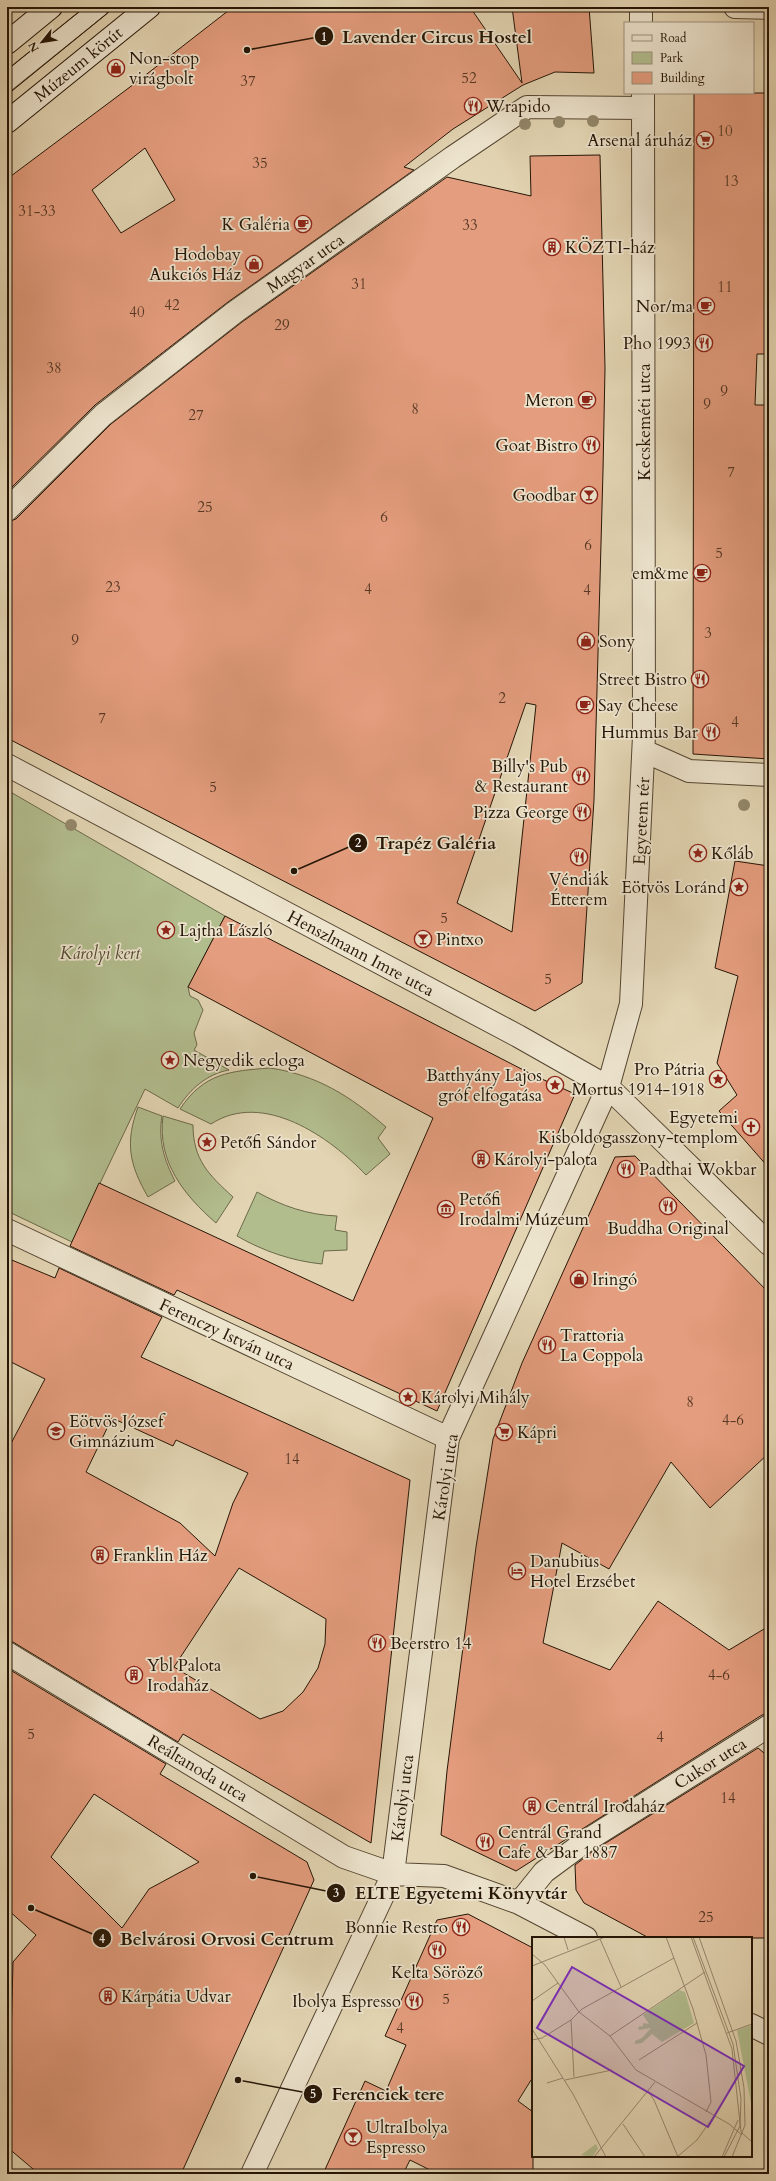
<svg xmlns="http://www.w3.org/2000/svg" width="776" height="2181" viewBox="0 0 776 2181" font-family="Cardo,serif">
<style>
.green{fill:#b2bd8e;stroke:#6c694a}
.building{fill:#e49d7e;stroke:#251506;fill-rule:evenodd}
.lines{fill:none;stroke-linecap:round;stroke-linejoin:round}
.lane-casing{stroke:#544531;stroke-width:20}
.street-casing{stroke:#544531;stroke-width:24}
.secondary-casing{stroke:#251506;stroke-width:24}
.lane{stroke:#ede4ce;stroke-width:18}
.street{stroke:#ede4ce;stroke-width:22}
.secondary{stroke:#ede4ce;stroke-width:22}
.tram{stroke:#251506;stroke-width:1}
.tree{fill:#92876a}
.labels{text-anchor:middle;stroke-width:3.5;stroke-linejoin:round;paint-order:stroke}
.number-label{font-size:15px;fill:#553724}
.poi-label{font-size:17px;fill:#251506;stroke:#ede4ce;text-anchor:start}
.street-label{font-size:17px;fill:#251506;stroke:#ede4ce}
.park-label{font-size:17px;font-style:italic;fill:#4f472f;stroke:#ede4ce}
.inset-road{fill:none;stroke:#97886e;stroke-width:1}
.view{fill:#7b2cbf;fill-opacity:0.15;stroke:#7b2cbf;stroke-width:2}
.inset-edge{fill:none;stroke:#251506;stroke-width:2}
.leader{fill:none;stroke:#251506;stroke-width:1.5}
.callout-dot{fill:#251506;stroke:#ede4ce;stroke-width:1.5}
.mark-label{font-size:12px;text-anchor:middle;font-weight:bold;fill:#fff}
.callout-label{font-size:18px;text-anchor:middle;font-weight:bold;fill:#251506;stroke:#ede4ce;stroke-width:3.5;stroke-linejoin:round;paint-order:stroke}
</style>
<rect width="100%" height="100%" fill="#e3d5b3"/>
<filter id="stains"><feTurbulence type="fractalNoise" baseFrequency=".005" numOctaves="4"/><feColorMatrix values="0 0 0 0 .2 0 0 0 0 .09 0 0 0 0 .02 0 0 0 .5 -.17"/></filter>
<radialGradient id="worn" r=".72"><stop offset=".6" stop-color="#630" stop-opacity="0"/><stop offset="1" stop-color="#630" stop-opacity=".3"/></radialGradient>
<path class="green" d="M7,790L225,916L188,987L190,996L198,1000L203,1010L194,1033L197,1045L194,1050L229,1070C207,1074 190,1089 178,1108L145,1089L72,1242L7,1211Z
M270,1068C317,1075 350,1096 386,1127L378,1138L390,1154L366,1175C330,1137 263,1090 211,1124L180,1109C204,1073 230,1071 270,1068Z
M138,1107L162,1116C158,1140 164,1160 175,1181L148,1197C129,1164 125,1143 138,1107Z
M163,1116L193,1125C193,1160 209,1175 233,1197L216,1223C184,1195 157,1162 163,1116Z
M257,1192C282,1206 308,1215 337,1216L335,1230L347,1232V1250L324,1251L322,1264C292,1261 263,1251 237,1236Z"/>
<path class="building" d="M233,7H470L522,83L512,7H589L594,73L555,72L523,85L453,129L404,167L414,170L228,302L95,405L7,492V179L134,84ZM145,148L175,200L121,233L92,190Z
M694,93H769V354H757L755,405H769V759L693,754Z
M600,155L605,368L603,471L594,800L582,983L535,1011L7,738V522L16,519L111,424L242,322L447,177L531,196L530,156ZM526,703L536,705L512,932L457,903Z
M735,861L769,866V1168L719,1111L737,1095L717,1063L738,976L715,968Z
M225,916L533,1075L575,1094L437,1411L177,1290L174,1295L70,1246L99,1183L353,1301L433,1118L188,987Z
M635,1156L769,1293V1453L710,1508L671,1462L609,1569L562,1543L543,1643L610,1670L658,1601L729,1650L769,1626V1714L762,1715L516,1871L441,1835L447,1771L476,1547L493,1439L522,1363L615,1157Z
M7,1258L55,1278L59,1268L162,1317L141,1357L410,1480L371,1843L183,1734L178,1742L13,1642L7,1641V1451L45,1379L7,1360ZM112,1418L173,1446L176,1440L248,1473L233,1503L215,1556L180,1523L86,1472ZM239,1568L326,1619L325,1644L318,1668L303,1692L283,1711L260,1719L174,1667Z
M7,1668L166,1764L160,1774L307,1862L314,1880L181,2174H39L7,2147V2038L11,2042L13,1962L36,1935L7,1909ZM94,1794L199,1862L149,1889L122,1928L51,1857Z
M758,1748L769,1757V1938H649L584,1903L576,1890L575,1865L593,1851Z
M468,1914L533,1948V2077L518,2101L533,2112V2174H438L410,2160L403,2174H323L365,2081L386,2091L406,2045L385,2036L437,1920Z"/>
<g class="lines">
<defs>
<path id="lane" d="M7,82L100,7"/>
<path id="street" d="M641,7V23
M735,7L769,8
M7,510L103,415L235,312L453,157L527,107L643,108
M644,751L689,771L769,775
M7,765L518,1036L608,1087L769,1244
M7,1230L448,1438
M7,1653L344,1857L393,1874L444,1876L519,1903L586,1938
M519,1903L544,1872L586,1841L769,1726
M751,2025L769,2034
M252,2174L393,1874L448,1438L608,1087L631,1004L644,736L643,93"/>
<path id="secondary" d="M7,43L51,7
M7,122L149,7"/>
</defs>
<use href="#lane" class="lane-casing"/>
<use href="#street" class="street-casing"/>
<use href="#secondary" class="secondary-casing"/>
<use href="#lane" class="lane"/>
<use href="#street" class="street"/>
<use href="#secondary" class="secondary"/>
<path class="tram" d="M7,70L85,7
M7,95L115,7"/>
</g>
<g class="tree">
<circle cx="593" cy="121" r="6"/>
<circle cx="559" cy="122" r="6"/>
<circle cx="525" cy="124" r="6"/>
<circle cx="744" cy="805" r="6"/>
<circle cx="71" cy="825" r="6"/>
</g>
<defs>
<symbol id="shop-ring" viewBox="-11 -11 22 22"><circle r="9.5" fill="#ede4ce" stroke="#8f2418" stroke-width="1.5"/><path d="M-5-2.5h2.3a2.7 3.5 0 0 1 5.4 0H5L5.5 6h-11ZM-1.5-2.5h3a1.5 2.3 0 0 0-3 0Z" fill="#8f2418"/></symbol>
<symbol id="restaurant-ring" viewBox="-11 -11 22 22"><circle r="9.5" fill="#ede4ce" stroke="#8f2418" stroke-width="1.5"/><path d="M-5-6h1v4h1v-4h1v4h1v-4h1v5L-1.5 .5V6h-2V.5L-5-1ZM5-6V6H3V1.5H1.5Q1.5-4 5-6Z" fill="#8f2418"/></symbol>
<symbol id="supermarket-ring" viewBox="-11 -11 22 22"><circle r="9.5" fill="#ede4ce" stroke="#8f2418" stroke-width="1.5"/><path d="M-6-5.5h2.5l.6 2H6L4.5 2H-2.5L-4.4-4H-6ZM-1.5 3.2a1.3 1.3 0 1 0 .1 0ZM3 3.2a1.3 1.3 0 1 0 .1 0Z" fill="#8f2418"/></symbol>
<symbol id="cafe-ring" viewBox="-11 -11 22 22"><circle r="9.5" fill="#ede4ce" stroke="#8f2418" stroke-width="1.5"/><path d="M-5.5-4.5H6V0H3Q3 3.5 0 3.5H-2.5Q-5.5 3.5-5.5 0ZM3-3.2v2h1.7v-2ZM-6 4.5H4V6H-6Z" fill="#8f2418"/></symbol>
<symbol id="building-ring" viewBox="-11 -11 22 22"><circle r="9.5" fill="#ede4ce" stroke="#8f2418" stroke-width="1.5"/><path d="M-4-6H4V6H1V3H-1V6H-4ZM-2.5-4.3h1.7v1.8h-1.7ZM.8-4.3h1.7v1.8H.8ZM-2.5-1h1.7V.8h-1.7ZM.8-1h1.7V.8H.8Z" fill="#8f2418"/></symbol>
<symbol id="bar-ring" viewBox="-11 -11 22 22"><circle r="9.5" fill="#ede4ce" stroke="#8f2418" stroke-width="1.5"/><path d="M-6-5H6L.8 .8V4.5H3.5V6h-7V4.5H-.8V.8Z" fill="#8f2418"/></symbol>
<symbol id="sight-ring" viewBox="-11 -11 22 22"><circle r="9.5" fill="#ede4ce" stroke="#8f2418" stroke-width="1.5"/><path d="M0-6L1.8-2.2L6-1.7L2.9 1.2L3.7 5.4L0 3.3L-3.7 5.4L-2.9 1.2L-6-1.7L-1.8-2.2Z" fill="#8f2418"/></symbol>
<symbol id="church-ring" viewBox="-11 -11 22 22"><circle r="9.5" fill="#ede4ce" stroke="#8f2418" stroke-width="1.5"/><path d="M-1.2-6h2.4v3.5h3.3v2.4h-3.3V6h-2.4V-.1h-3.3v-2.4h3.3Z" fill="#8f2418"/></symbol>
<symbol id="museum-ring" viewBox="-11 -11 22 22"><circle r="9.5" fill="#ede4ce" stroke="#8f2418" stroke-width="1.5"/><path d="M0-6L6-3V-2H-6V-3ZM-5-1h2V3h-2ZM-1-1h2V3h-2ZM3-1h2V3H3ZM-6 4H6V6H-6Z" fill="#8f2418"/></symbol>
<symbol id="school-ring" viewBox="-11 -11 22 22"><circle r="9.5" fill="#ede4ce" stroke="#8f2418" stroke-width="1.5"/><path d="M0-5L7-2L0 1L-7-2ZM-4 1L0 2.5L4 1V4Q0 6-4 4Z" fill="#8f2418"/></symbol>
<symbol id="hotel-ring" viewBox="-11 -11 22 22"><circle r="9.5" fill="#ede4ce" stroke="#8f2418" stroke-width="1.5"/><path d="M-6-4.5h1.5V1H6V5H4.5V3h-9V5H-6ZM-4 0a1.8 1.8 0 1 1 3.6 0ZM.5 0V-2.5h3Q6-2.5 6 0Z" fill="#8f2418"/></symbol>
</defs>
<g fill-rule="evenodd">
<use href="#shop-ring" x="106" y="58" width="20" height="20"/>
<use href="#restaurant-ring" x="463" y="96" width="20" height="20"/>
<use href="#supermarket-ring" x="695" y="130" width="20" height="20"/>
<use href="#cafe-ring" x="293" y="214" width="20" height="20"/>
<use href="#building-ring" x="542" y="237" width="20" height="20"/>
<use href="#shop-ring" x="244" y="254" width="20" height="20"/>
<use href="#cafe-ring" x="696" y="296" width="20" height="20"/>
<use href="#restaurant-ring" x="694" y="333" width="20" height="20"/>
<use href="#cafe-ring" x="577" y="390" width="20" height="20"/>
<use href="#restaurant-ring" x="581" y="435" width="20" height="20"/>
<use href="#bar-ring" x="579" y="485" width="20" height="20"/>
<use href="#cafe-ring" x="692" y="563" width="20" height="20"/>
<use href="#shop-ring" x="576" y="631" width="20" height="20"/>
<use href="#restaurant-ring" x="690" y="669" width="20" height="20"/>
<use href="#cafe-ring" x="575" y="695" width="20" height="20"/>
<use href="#restaurant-ring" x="701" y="722" width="20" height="20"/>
<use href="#restaurant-ring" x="571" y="766" width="20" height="20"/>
<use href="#restaurant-ring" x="572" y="802" width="20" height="20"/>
<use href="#sight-ring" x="688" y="843" width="20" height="20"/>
<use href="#restaurant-ring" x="569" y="847" width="20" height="20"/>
<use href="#sight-ring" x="729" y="877" width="20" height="20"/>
<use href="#sight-ring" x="156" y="920" width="20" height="20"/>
<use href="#bar-ring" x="413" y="929" width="20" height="20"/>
<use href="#sight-ring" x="160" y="1050" width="20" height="20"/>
<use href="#sight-ring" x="708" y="1069" width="20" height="20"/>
<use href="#sight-ring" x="545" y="1075" width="20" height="20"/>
<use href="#church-ring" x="741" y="1117" width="20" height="20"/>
<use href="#sight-ring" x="197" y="1132" width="20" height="20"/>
<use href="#building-ring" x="471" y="1149" width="20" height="20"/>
<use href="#restaurant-ring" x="616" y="1159" width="20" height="20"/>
<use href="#restaurant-ring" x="658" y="1196" width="20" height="20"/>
<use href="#museum-ring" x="436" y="1199" width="20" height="20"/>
<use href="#shop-ring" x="569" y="1269" width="20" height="20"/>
<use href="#restaurant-ring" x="537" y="1335" width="20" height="20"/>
<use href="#sight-ring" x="398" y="1387" width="20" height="20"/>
<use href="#school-ring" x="46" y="1421" width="20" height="20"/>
<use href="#supermarket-ring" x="494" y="1422" width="20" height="20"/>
<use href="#building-ring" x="90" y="1545" width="20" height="20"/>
<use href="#hotel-ring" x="507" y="1561" width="20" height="20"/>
<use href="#restaurant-ring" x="367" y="1633" width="20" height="20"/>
<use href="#building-ring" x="124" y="1665" width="20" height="20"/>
<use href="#building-ring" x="522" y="1796" width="20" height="20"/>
<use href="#restaurant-ring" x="475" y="1832" width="20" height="20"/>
<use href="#restaurant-ring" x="451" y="1917" width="20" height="20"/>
<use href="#restaurant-ring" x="427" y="1940" width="20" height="20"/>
<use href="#building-ring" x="98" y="1986" width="20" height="20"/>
<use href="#restaurant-ring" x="404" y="1991" width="20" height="20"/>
<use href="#bar-ring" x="343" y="2127" width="20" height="20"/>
</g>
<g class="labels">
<g class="number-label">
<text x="469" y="83">52</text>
<text x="248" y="86">37</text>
<text x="725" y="136">10</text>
<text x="260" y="168">35</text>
<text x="731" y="186">13</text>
<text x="37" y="216">31-33</text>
<text x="470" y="230">33</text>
<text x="359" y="289">31</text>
<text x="725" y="292">11</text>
<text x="172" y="310">42</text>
<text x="137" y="317">40</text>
<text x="282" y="330">29</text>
<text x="54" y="373">38</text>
<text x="724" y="396">9</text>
<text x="707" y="409">9</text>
<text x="415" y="414">8</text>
<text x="196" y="420">27</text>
<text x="731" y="477">7</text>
<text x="205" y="512">25</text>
<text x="384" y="522">6</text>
<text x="588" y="550">6</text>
<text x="719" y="558">5</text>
<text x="113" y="592">23</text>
<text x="368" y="594">4</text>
<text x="587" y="595">4</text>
<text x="708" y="638">3</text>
<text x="75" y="645">9</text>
<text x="502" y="703">2</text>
<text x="102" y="723">7</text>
<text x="735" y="727">4</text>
<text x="213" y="792">5</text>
<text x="444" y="923">5</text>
<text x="548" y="984">5</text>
<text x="690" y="1407">8</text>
<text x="733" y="1425">4-6</text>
<text x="292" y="1464">14</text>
<text x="719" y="1680">4-6</text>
<text x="31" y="1739">5</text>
<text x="660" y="1742">4</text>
<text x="728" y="1803">14</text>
<text x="706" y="1922">25</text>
<text x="446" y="2004">5</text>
<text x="400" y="2033">4</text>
</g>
<g class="poi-label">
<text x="129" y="64">Non-stop<tspan x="129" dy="20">virágbolt</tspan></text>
<text x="486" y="112">Wrapido</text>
<text x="692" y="146" text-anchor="end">Arsenal áruház</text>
<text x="290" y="230" text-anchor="end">K Galéria</text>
<text x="565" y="253">KÖZTI-ház</text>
<text x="241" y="260" text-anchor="end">Hodobay<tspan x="241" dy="20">Aukciós Ház</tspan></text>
<text x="693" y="312" text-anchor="end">Nor/ma</text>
<text x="691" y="349" text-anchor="end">Pho 1993</text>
<text x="574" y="406" text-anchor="end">Meron</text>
<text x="578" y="451" text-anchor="end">Goat Bistro</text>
<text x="576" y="501" text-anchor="end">Goodbar</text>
<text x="689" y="579" text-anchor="end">em&amp;me</text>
<text x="599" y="647">Sony</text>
<text x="687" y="685" text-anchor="end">Street Bistro</text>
<text x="598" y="711">Say Cheese</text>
<text x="698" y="738" text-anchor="end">Hummus Bar</text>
<text x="568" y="772" text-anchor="end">Billy's Pub<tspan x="568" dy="20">&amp; Restaurant</tspan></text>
<text x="569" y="818" text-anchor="end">Pizza George</text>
<text x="711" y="859">Kőláb</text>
<text x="579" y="885" text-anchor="middle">Véndiák<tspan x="579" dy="20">Étterem</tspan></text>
<text x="726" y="893" text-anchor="end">Eötvös Loránd</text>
<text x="179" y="936">Lajtha László</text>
<text x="436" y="945">Pintxo</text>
<text x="183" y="1066">Negyedik ecloga</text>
<text x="705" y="1075" text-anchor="end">Pro Pátria<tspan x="705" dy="20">Mortus 1914-1918</tspan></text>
<text x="542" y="1081" text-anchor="end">Batthyány Lajos<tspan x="542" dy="20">gróf elfogatása</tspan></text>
<text x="738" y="1123" text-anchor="end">Egyetemi<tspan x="738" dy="20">Kisboldogasszony-templom</tspan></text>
<text x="220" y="1148">Petőfi Sándor</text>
<text x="494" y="1165">Károlyi-palota</text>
<text x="639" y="1175">Padthai Wokbar</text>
<text x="459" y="1205">Petőfi<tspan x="459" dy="20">Irodalmi Múzeum</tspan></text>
<text x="668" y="1234" text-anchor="middle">Buddha Original</text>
<text x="592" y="1285">Iringó</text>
<text x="560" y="1341">Trattoria<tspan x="560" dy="20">La Coppola</tspan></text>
<text x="421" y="1403">Károlyi Mihály</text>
<text x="69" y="1427">Eötvös József<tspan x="69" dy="20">Gimnázium</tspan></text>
<text x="517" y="1438">Kápri</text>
<text x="113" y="1561">Franklin Ház</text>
<text x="530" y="1567">Danubius<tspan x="530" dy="20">Hotel Erzsébet</tspan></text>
<text x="390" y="1649">Beerstro 14</text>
<text x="147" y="1671">Ybl Palota<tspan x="147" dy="20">Irodaház</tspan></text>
<text x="545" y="1812">Centrál Irodaház</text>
<text x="498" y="1838">Centrál Grand<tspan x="498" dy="20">Cafe &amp; Bar 1887</tspan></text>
<text x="448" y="1933" text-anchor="end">Bonnie Restro</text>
<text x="437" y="1978" text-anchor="middle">Kelta Söröző</text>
<text x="121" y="2002">Kárpátia Udvar</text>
<text x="401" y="2007" text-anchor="end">Ibolya Espresso</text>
<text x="366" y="2133">UltraIbolya<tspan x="366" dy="20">Espresso</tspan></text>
</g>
<g class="street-label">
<text transform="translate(78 64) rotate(-39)" y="6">Múzeum körút</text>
<text transform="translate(305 263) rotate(-35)" y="6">Magyar utca</text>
<text transform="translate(644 422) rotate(-90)" y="6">Kecskeméti utca</text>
<text transform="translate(641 821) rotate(-87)" y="6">Egyetem tér</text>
<text transform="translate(361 953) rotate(28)" y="6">Henszlmann Imre utca</text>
<text transform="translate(227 1334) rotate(25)" y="6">Ferenczy István utca</text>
<text transform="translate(445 1477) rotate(-81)" y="6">Károlyi utca</text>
<text transform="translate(710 1763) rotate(-32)" y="6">Cukor utca</text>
<text transform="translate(198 1768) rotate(31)" y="6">Reáltanoda utca</text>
<text transform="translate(402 1798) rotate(-83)" y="6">Károlyi utca</text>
</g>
<g class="park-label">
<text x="100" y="959">Károlyi kert</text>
</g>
</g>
<g transform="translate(532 1937)">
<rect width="220" height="220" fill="#e3d5b3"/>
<path d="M147,53L153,55L162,86L130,105L120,97L110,106L103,107V104L110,101L119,91L107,93L106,90L111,89V86L117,87L111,78ZM220,88V171L205,93ZM64,207L66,212L60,220L49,218Z" fill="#b2bd8e"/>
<path class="inset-road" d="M32,0L36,13M134,0L161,72L174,118L179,165L174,175M159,0L200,112L209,195L220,205M161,0L201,107L209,162L208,189L192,220M167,0L204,104L212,151L213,188L200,220M68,2L89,50M0,17L13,28L47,75L78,99L104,133L197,187L210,198M0,29L73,0M0,64L26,46M39,83L42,140M0,92L41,157L74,220M195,96L220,87M78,99L173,35M0,103L10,101L39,83L50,72L142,21M107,123L165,86M33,143L80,133M15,146L31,141M116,154L122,163L146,220M91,187L113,220M62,220L123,145M145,220L165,203L182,179M190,220L206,183"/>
<path class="view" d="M40,30L212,129L176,190L5,91Z"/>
<rect width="220" height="220" class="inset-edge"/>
</g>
<path class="leader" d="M247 50L324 36M294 871L358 843M253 1876L336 1893M31 1908L102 1938M238 2080L313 2094"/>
<g class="callout-dot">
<circle cx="247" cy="50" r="4"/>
<circle cx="294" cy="871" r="4"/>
<circle cx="253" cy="1876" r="4"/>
<circle cx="31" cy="1908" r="4"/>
<circle cx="238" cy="2080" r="4"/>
<circle cx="324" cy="36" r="10"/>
<circle cx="358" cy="843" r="10"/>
<circle cx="336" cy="1893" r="10"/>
<circle cx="102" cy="1938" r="10"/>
<circle cx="313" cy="2094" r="10"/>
</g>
<g class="mark-label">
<text x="324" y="41">1</text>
<text x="358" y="847">2</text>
<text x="336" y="1897">3</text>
<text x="102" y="1943">4</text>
<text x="313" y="2098">5</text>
</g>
<g class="callout-label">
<text x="437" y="43">Lavender Circus Hostel</text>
<text x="436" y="849">Trapéz Galéria</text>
<text x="461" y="1899">ELTE Egyetemi Könyvtár</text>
<text x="227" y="1945">Belvárosi Orvosi Centrum</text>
<text x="388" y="2100">Ferenciek tere</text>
</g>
<rect width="776" height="2181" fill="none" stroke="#e3d5b3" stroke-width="24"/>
<rect x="8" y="8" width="760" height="2165" fill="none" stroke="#251506" stroke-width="2"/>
<rect x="12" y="12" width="752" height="2157" fill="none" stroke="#251506"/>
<rect x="624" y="22" width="130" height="72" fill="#ede4ce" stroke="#9d917e"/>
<rect x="632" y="35" width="20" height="6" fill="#ede4ce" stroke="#9d917e"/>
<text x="660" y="42" font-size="12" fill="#251506">Road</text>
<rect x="632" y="52" width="20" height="12" fill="#b2bd8e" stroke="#9d917e"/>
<text x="660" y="62" font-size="12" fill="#251506">Park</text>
<rect x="632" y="72" width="20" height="12" fill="#e49d7e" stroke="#9d917e"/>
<text x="660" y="82" font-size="12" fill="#251506">Building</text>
<g transform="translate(42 42) rotate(240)" stroke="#ede4ce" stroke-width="3" paint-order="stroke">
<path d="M0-3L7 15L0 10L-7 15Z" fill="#251506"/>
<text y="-6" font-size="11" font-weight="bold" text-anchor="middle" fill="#251506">N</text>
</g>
<rect width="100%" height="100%" filter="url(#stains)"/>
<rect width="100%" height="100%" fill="url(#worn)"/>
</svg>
